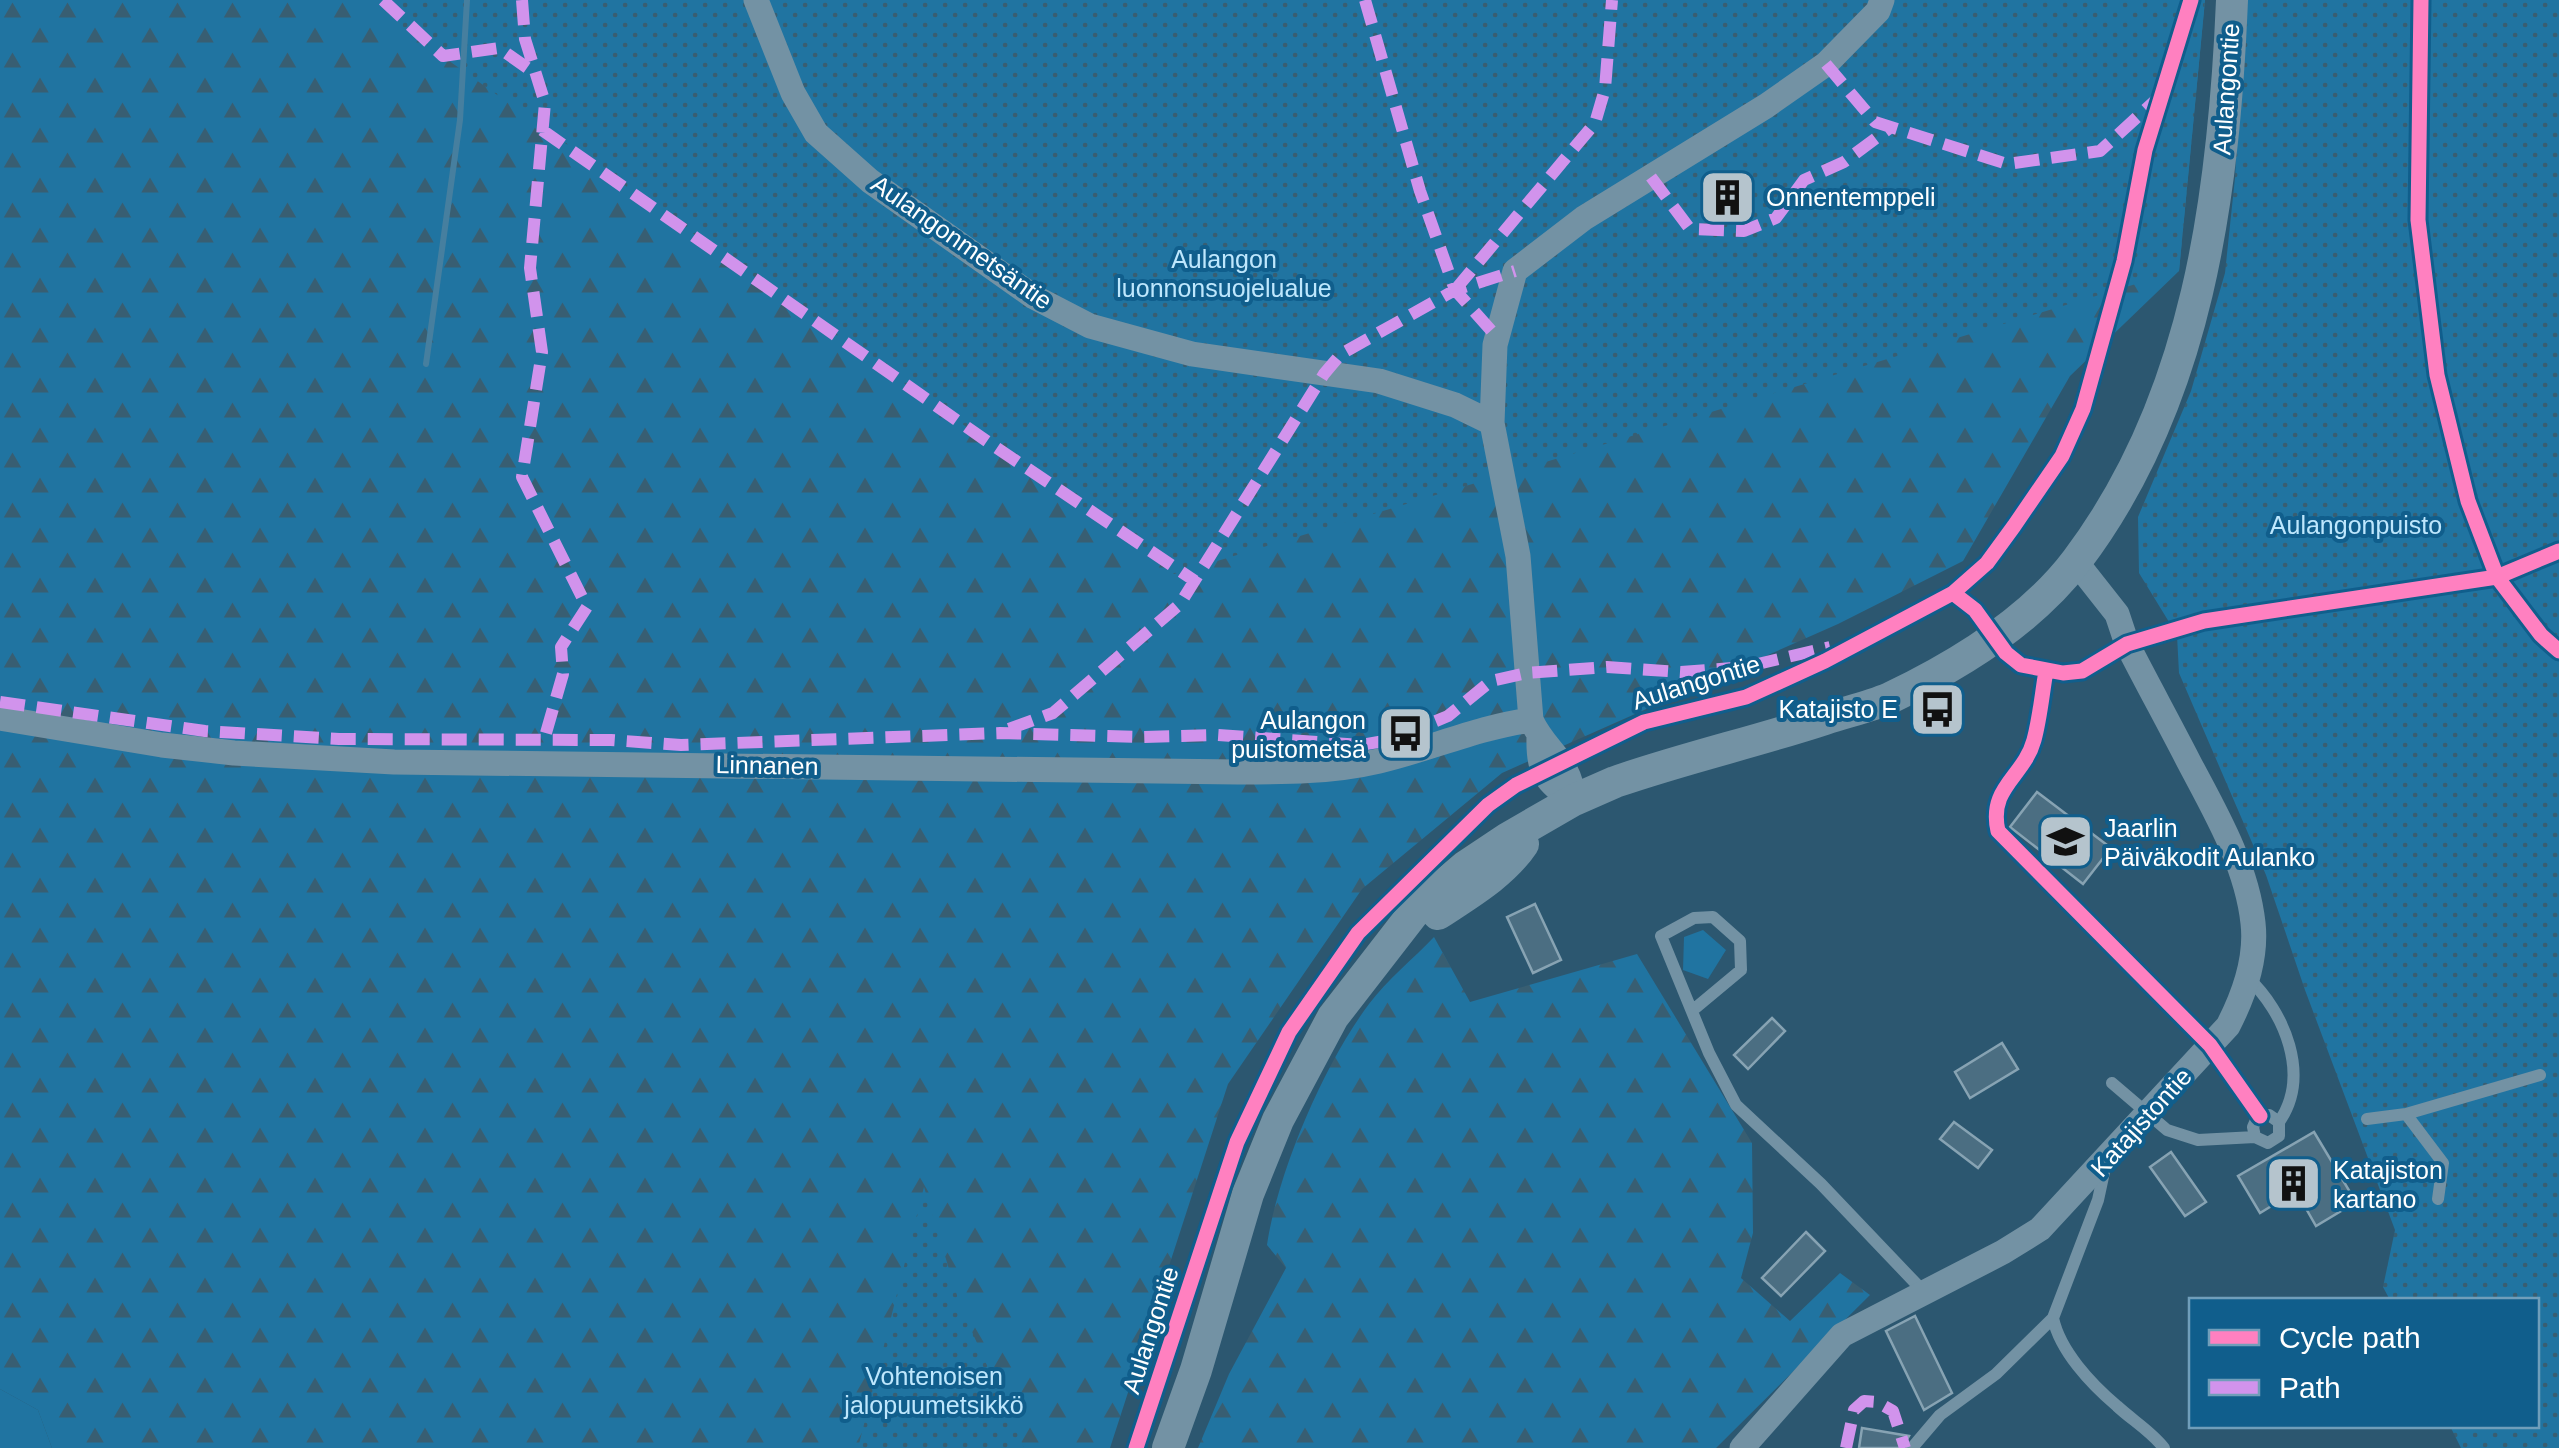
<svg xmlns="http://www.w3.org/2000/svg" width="2559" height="1448" viewBox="0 0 2559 1448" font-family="Arial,sans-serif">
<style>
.green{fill:#2074a1}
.forest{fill:url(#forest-firs)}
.park{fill:url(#park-dots)}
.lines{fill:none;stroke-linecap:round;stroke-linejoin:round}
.stream{stroke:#467f9f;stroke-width:6}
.building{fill:#4b6e82;stroke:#87a3b3;stroke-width:2.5}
.service{stroke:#7392a4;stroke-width:12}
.minor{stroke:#7392a4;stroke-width:25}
.tertiary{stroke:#7392a4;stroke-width:32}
.quiet{stroke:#d193ec;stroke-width:12;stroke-dasharray:25 12;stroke-linecap:butt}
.cycleway-casing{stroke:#105e8c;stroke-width:21}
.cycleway{stroke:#ff80c0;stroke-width:15}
.labels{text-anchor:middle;stroke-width:8;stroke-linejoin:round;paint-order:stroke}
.street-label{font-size:25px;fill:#fff;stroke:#105e8c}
.poi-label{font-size:25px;fill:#fff;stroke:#105e8c;text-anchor:start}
.park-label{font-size:25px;fill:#bee7fd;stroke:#105e8c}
</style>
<defs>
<pattern id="forest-firs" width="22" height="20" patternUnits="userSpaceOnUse" patternTransform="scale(2.5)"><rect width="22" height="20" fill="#2074a1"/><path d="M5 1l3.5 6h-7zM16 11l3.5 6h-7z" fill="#385e72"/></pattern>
<pattern id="park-dots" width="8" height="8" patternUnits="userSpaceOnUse" patternTransform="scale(2.5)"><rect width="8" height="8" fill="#2074a1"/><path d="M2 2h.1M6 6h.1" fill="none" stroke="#385e72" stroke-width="1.8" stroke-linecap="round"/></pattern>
</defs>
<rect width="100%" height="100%" fill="#2c5770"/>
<path class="green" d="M1703,930L1726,950L1708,979L1683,970L1684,937Z
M0,1389L38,1410L52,1448H0Z"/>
<path class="forest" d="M0,0H2205L2179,271L2070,376L1963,561L1838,624L1502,773L1362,889L1228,1084L1110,1448H52L38,1410L0,1389Z
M1434,937L1470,1002L1637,954L1752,1143L1753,1233L1741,1278L1790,1321L1840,1273L1870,1295L1716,1448H1198L1229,1374L1286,1268L1267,1245C1278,1171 1324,1064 1369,1004C1387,980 1413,959 1434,937Z"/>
<path class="park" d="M363,0H2205L2179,271L1174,574Z
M2244,0H2559V1448H2461L2450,1426H2536V1300H2390L2383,1287L2395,1230L2305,990L2266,875L2179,673L2177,635L2139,573L2138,517L2191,391L2225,273L2235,178Z
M924,1187L960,1305L1024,1448H858Z"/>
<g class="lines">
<path class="stream" d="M426,364L460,120L467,0"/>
</g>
<path class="building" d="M1717 198a10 10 0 1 1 20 0a10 10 0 1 1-20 0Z
M2037,792L2111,848L2083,884L2010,827Z
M1535,904L1561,960L1533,973L1507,917Z
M1772,1018L1785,1031L1748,1069L1734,1055Z
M2002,1043L2018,1069L1970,1098L1955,1072Z
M1954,1122L1992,1150L1978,1168L1940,1139Z
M2314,1132L2356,1202L2316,1226L2296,1191L2260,1213L2238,1176Z
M2171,1152L2206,1202L2185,1216L2150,1167Z
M1806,1232L1825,1251L1781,1296L1762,1278Z
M1915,1316L1952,1393L1924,1410L1886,1331Z
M1862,1428L1909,1436L1902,1448H1859Z"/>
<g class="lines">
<path class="service" d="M2247,977C2285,1012 2311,1076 2279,1122
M1693,1010L1741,970L1740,941L1713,917L1694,918L1661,936L1709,1053L1736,1105L1821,1184L1924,1292
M2112,1083L2167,1130L2198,1140L2255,1137L2268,1143L2279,1136V1122L2269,1115L2257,1118L2253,1127L2255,1137
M2406,1114L2443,1163L2438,1199
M2367,1119L2406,1114L2540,1075
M2106,1163L2098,1200L2053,1318C2060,1351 2091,1384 2117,1406C2132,1420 2152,1432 2164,1448
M1912,1448L1940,1415L1996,1374L2053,1318"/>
<path class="minor" d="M756,0L793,93L816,133L870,181L1034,297L1090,326L1192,354L1379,381L1455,405L1492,423L1495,345L1515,271L1584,218L1766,106L1826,64L1878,11L1882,0
M1492,423L1518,556L1531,720C1547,754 1569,757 1574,800
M0,718L162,745L234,753L394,762L1238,772C1286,772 1332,772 1379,761C1430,749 1479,727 1531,720
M1539,737C1538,772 1545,782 1574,800
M1742,1448L1842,1335L2003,1252L2040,1229L2228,1026C2244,995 2257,958 2253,923C2247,867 2217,815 2191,766C2170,725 2148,685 2127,644L2117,614L2076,562"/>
<path class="tertiary" d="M1438,914C1468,894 1503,874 1523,844
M1168,1448L1196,1370L1248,1194L1278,1120L1333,1017L1419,906L1466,866L1508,838L1574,800L1615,782C1684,758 1755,742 1825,719C1846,712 1869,707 1890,698C1957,666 2032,620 2077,560C2198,400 2224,194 2232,0"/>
<path class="quiet" d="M383,0L443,56L499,48L536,74
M522,0L525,39L545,103L530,268L542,352L522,477L587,607L561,647L563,674L544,740
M1365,0L1420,191L1455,290L1497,337
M1826,64L1875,122L2007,164L2100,151L2157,99
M542,130L988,442L1195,581
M1651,177L1690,229L1744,231L1776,218L1804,180L1844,162L1891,127
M1455,290L1595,123L1605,89L1612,0
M0,702L205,731L339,739L611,740L681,745L1000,733L1140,737L1218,735L1361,745L1390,740L1448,716L1491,681L1527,673L1607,667L1681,672L1745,667L1830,647
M1009,729L1053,713L1180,604L1324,374L1341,354L1455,290L1515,271
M1846,1448L1854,1410L1864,1401L1877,1402L1893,1411L1905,1448"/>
<defs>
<path id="cycleway" d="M2421,0L2418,220L2437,375L2468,501L2497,577L2541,635L2559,651
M1953,593L1975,610L2006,653L2021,665L2063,673L2082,671L2127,644L2204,621L2497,577L2559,551
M2046,671C2042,694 2040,718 2034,740C2024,777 1988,787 1998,831L2210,1045L2260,1116
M1136,1448L1237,1142L1289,1032L1358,933L1488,805L1516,785L1644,722L1746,697L1825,661L1953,593L1987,563L2014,526L2062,456L2083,409L2124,261L2145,150L2191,0"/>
</defs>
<use href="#cycleway" class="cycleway-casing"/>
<use href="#cycleway" class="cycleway"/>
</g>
<defs>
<symbol id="building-square" viewBox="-11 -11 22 22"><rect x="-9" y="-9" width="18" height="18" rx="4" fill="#b5c4cd" stroke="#105e8c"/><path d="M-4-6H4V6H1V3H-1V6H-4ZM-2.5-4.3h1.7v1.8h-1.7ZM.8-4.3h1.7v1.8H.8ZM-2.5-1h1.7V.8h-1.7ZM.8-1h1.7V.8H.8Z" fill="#111"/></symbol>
<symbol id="bus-square" viewBox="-11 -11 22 22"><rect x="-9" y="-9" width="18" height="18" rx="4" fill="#b5c4cd" stroke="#105e8c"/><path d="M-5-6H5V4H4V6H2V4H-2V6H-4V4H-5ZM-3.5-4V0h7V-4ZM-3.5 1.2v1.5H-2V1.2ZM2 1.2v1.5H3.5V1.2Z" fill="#111"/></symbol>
<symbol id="school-square" viewBox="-11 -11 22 22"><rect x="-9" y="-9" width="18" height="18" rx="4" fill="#b5c4cd" stroke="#105e8c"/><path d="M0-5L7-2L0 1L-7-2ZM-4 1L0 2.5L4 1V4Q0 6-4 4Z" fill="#111"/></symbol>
</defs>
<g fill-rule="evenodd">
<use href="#building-square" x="1696" y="166" width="63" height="63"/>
<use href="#bus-square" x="1906" y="678" width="63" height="63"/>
<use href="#bus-square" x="1374" y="702" width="63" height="63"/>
<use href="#school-square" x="2034" y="810" width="63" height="63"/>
<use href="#building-square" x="2262" y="1152" width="63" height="63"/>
</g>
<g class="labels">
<g class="street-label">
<text transform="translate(2226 89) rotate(-86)" y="9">Aulangontie</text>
<text transform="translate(962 242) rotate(35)" y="9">Aulangonmetsäntie</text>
<text transform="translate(1696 682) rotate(-17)" y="9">Aulangontie</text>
<text transform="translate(767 765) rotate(1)" y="9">Linnanen</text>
<text transform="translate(2141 1122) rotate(-48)" y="9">Katajistontie</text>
<text transform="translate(1150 1330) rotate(-72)" y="9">Aulangontie</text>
</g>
<g class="poi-label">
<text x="1766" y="206">Onnentemppeli</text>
<text x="1898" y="718" text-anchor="end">Katajisto E</text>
<text x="1366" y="729" text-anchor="end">Aulangon<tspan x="1366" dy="29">puistometsä</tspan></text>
<text x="2104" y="837">Jaarlin<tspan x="2104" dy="29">Päiväkodit Aulanko</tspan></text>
<text x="2333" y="1179">Katajiston<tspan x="2333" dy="29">kartano</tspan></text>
</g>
<g class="park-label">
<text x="1224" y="268">Aulangon<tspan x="1224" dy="29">luonnonsuojelualue</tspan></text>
<text x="2356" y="534">Aulangonpuisto</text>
<text x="934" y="1385">Vohtenoisen<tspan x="934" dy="29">jalopuumetsikkö</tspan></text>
</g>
</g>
<rect x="2189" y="1298" width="350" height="130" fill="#105e8c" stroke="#709eba" stroke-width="2.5"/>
<rect x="2209" y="1330" width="50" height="15" fill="#ff80c0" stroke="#709eba" stroke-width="2.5"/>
<text x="2279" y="1348" font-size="30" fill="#ffffff">Cycle path</text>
<rect x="2209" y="1380" width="50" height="15" fill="#d193ec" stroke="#709eba" stroke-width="2.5"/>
<text x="2279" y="1398" font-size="30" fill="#ffffff">Path</text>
</svg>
